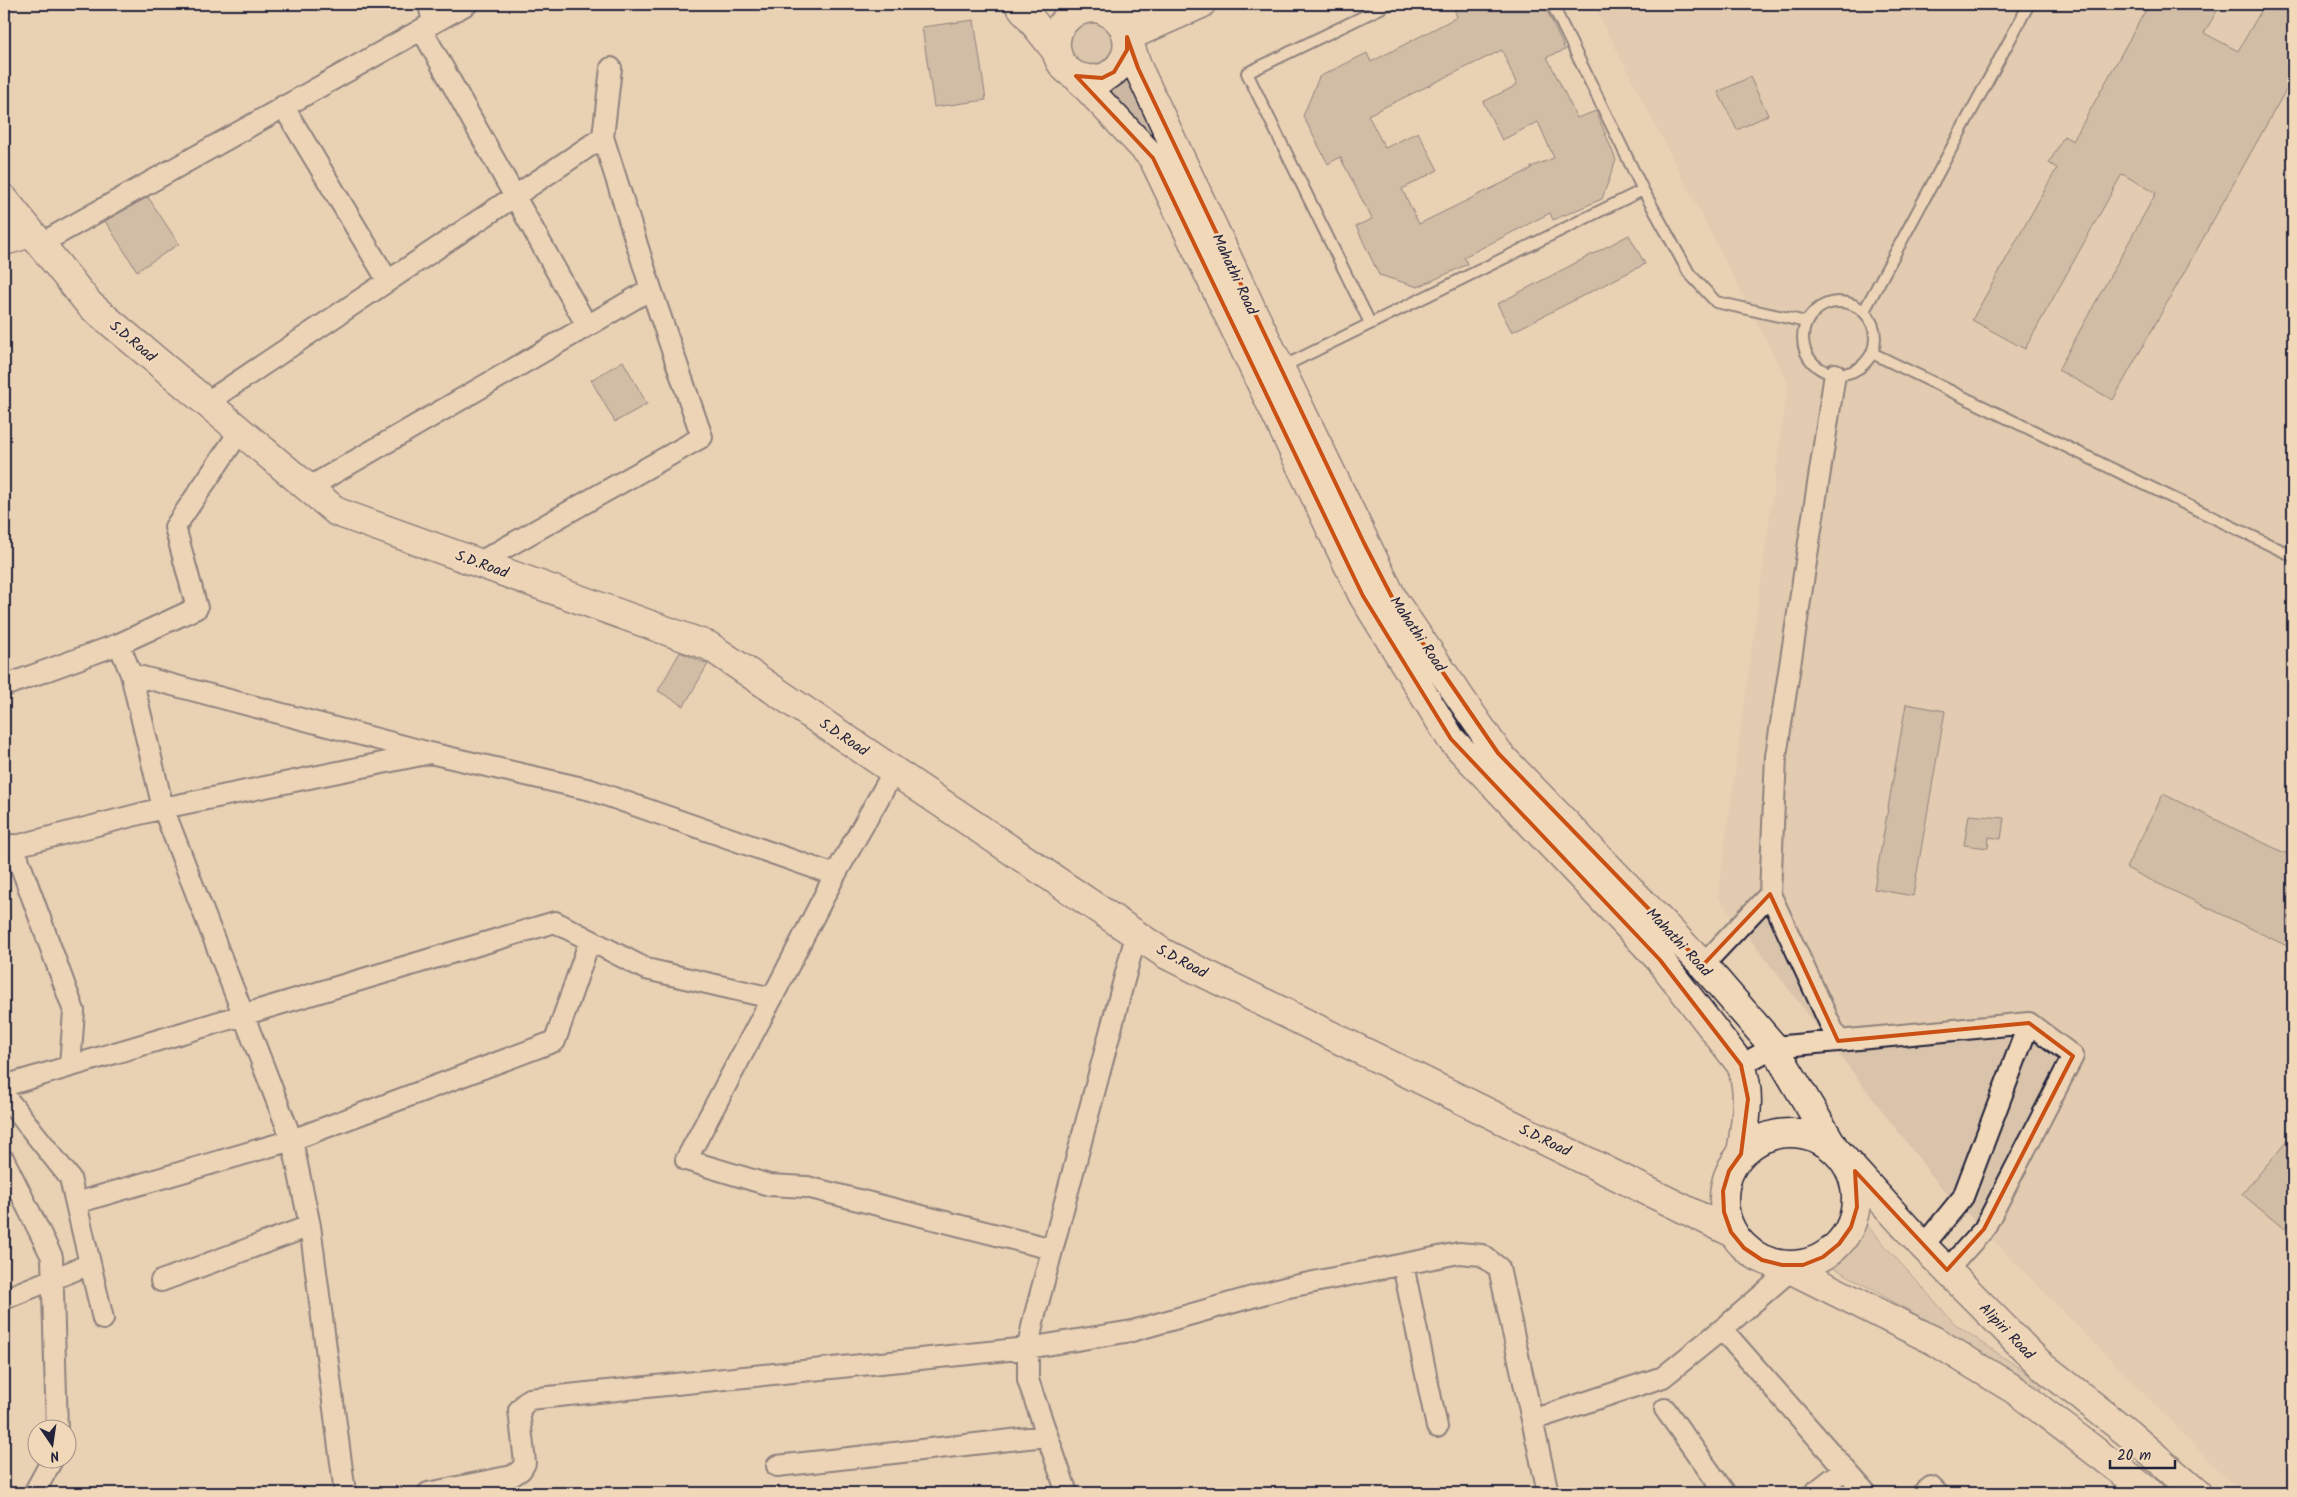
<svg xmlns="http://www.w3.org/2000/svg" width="2297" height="1497" viewBox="0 0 2297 1497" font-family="Kalam,sans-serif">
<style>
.built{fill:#d9c3aa}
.green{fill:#cbb7a2;stroke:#766c6e}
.building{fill:#b4a394;stroke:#22223b;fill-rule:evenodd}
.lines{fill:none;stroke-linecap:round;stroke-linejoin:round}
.lane-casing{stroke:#22223b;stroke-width:14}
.street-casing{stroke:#22223b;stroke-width:24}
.secondary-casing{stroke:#22223b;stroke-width:31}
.lane{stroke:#f1d8b9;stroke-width:10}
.street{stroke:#f1d8b9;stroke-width:20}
.secondary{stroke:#f1d8b9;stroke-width:28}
.marked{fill:none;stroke:#ca5113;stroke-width:4;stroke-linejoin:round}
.labels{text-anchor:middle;stroke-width:5;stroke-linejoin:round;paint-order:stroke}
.street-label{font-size:15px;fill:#22223b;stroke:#f1d8b9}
</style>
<rect width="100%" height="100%" fill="#e9d1b4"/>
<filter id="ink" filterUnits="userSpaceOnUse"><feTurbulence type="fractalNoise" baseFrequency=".02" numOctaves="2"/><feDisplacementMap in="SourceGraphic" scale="10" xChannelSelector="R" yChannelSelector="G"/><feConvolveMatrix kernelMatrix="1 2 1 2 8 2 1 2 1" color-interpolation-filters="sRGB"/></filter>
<g filter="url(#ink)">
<path class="built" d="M1593,4H2293V1493H2241L1940,1186L1718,897L1788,383Z"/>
<path class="green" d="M1089,18L1113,30L1116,48L1106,63L1089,68L1072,60L1068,34Z
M1131,74L1164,157L1135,118L1104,91Z
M1863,1221L1955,1324L2044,1385L2041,1389L1954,1336L1829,1265L1851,1243Z"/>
<path class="building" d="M1467,4H1544L1565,50L1547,57L1577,118L1596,111L1616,160L1602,199L1553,220L1550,213L1464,257L1468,264L1418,287L1379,275L1356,226L1372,219L1340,157L1328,164L1303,116L1319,77L1367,53L1371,62L1457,17L1454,9ZM1502,50L1517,85L1483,102L1502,140L1538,122L1554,158L1531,167V169L1419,224L1402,189L1438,170L1418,132L1385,148L1368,115Z
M2149,4H2221L2204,33L2238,51L2265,4H2293V77L2113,400L2058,370L2156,193L2122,174L2025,349L1972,320L2057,168L2049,163L2064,136L2073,141Z
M974,20L986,100L934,107L922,27Z
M1750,77L1768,115L1737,130L1718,92Z
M148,197L179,244L137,271L105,221Z
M1629,235L1645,264L1512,332L1497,304Z
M623,361L647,404L615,422L591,380Z
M680,652L708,664L684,706L658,691Z
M1906,704L1945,711L1913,896L1874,889Z
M2163,794L2293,857V949L2126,868Z
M1969,815L2004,818L2001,839L1989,837L1988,848L1964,845Z
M2293,1134V1218L2284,1229L2242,1194Z"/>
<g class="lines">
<defs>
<path id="lane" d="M1643,190L1689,273L1716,302L1806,322
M1803 338a36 36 0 1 1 72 0a36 36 0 1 1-72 0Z
M1864,311L2029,4
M1370,323L1247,73L1389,4
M1872,353L2293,556
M1280,368L1643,190L1552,4"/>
<path id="street" d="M429,4L433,23
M422,30L587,326
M283,106L388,281
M40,244L467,4
M1835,374L1776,756L1770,894L1838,1041
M206,403L603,137
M308,488L651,289L603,137L611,68
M478,563L702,437L651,289
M119,644L131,674L163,808L292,1140L310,1226
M131,674L430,753L591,790L835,875L894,771
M4,686L119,644L197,608L175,527L240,431
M13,845L74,1011L70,1066
M4,849L163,808L426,754
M1703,965L1770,894
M772,998L686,1160L769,1185L807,1187L1052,1249
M1741,1065L1774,1047L2029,1023L2073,1056L1984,1229L1947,1270
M4,1086L555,922L646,969L772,998L835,875
M4,1095L70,1178L103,1319
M4,1160L52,1257L57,1430
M76,1203L292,1140L555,1041L590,940
M1923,1246L1963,1197L2029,1023
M1403,1265L1437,1427
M1791,1270L1726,1326L1727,1335L1866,1493
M161,1281L310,1226L345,1493
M4,1299L90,1264
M1665,1409L1725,1493
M1532,1420L1663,1377L1726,1326
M777,1466L1046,1436
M34,1493L52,1460
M428,1493L512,1476L521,1470L525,1463L519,1410L529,1399L1028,1348L1132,1331L1284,1288L1459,1253L1482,1255L1499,1268L1548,1493
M1067,1493L1028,1380V1348L1033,1322L1136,935
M1814,1493L1845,1469
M1923,1493L1931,1487L1937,1493"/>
<path id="secondary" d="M1019,4L1056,51
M1091,4C1096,9 1101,8 1107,12C1124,20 1132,39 1125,57C1120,68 1109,78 1097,79C1045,83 1040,10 1095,8
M1201,4L1127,37L1138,68L1253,312L1385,583L1394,601L1498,753L1703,965L1774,1047L1835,1149L1923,1246L2039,1363L2129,1434L2197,1493
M1115,16L1148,4
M1076,76L1153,158L1363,596L1451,739L1660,960L1741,1065C1752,1095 1745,1124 1741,1154
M4,199L90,305L337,512L709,646L1165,954L1731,1232
M4,241L31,233
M1724 1199a66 66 0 1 1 132 0a66 66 0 1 1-132 0Z
M1782,1265L1933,1340L2015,1390L2150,1493"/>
</defs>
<use href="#lane" class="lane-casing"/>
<use href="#street" class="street-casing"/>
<use href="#secondary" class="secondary-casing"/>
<use href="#lane" class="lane"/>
<use href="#street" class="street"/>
<use href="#secondary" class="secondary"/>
</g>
</g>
<path d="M0 0H2297V1497H0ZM1127,37L1138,68L1364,543L1394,601L1498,753L1703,965L1770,894L1838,1041L2029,1023L2073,1056L1984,1229L1947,1270L1855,1171L1857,1207L1851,1227L1839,1244L1823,1257L1803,1265H1782L1762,1260L1744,1248L1731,1232L1724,1212L1723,1191L1729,1171L1741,1154L1748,1099L1741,1065L1660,960L1451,739L1363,596L1153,158L1076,76L1102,78L1114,72L1127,50Z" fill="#e9d1b4" fill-opacity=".55" fill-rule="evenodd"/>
<path class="marked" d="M1127,37L1138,68L1364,543L1394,601L1498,753L1703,965L1770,894L1838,1041L2029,1023L2073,1056L1984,1229L1947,1270L1855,1171L1857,1207L1851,1227L1839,1244L1823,1257L1803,1265H1782L1762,1260L1744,1248L1731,1232L1724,1212L1723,1191L1729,1171L1741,1154L1748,1099L1741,1065L1660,960L1451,739L1363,596L1153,158L1076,76L1102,78L1114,72L1127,50Z"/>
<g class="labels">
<g class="street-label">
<text transform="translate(1235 274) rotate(65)" y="5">Mahathi Road</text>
<text transform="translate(133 341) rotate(40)" y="5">S.D.Road</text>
<text transform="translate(482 564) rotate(20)" y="5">S.D.Road</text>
<text transform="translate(1418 634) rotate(56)" y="5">Mahathi Road</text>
<text transform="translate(844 737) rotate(34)" y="5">S.D.Road</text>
<text transform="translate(1679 942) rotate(47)" y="5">Mahathi Road</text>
<text transform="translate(1182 961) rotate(28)" y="5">S.D.Road</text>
<text transform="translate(1545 1140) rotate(26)" y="5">S.D.Road</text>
<text transform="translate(2007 1331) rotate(46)" y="5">Alipiri Road</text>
</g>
</g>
<rect width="2297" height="1497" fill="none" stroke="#f1d8b9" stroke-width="20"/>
<rect x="10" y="10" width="2277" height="1477" fill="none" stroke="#22223b" stroke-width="2" filter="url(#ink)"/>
<g transform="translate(52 1444) rotate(167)"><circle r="24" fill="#f1d8b9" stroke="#9e8f87"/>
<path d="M0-4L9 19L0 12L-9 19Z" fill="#22223b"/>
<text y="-8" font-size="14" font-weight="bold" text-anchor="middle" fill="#22223b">N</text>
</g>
<path d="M2110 1460v8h65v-8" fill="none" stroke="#22223b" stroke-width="2.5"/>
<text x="2117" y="1460" font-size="15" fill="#22223b" stroke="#f1d8b9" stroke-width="4" paint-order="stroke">20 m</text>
</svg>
